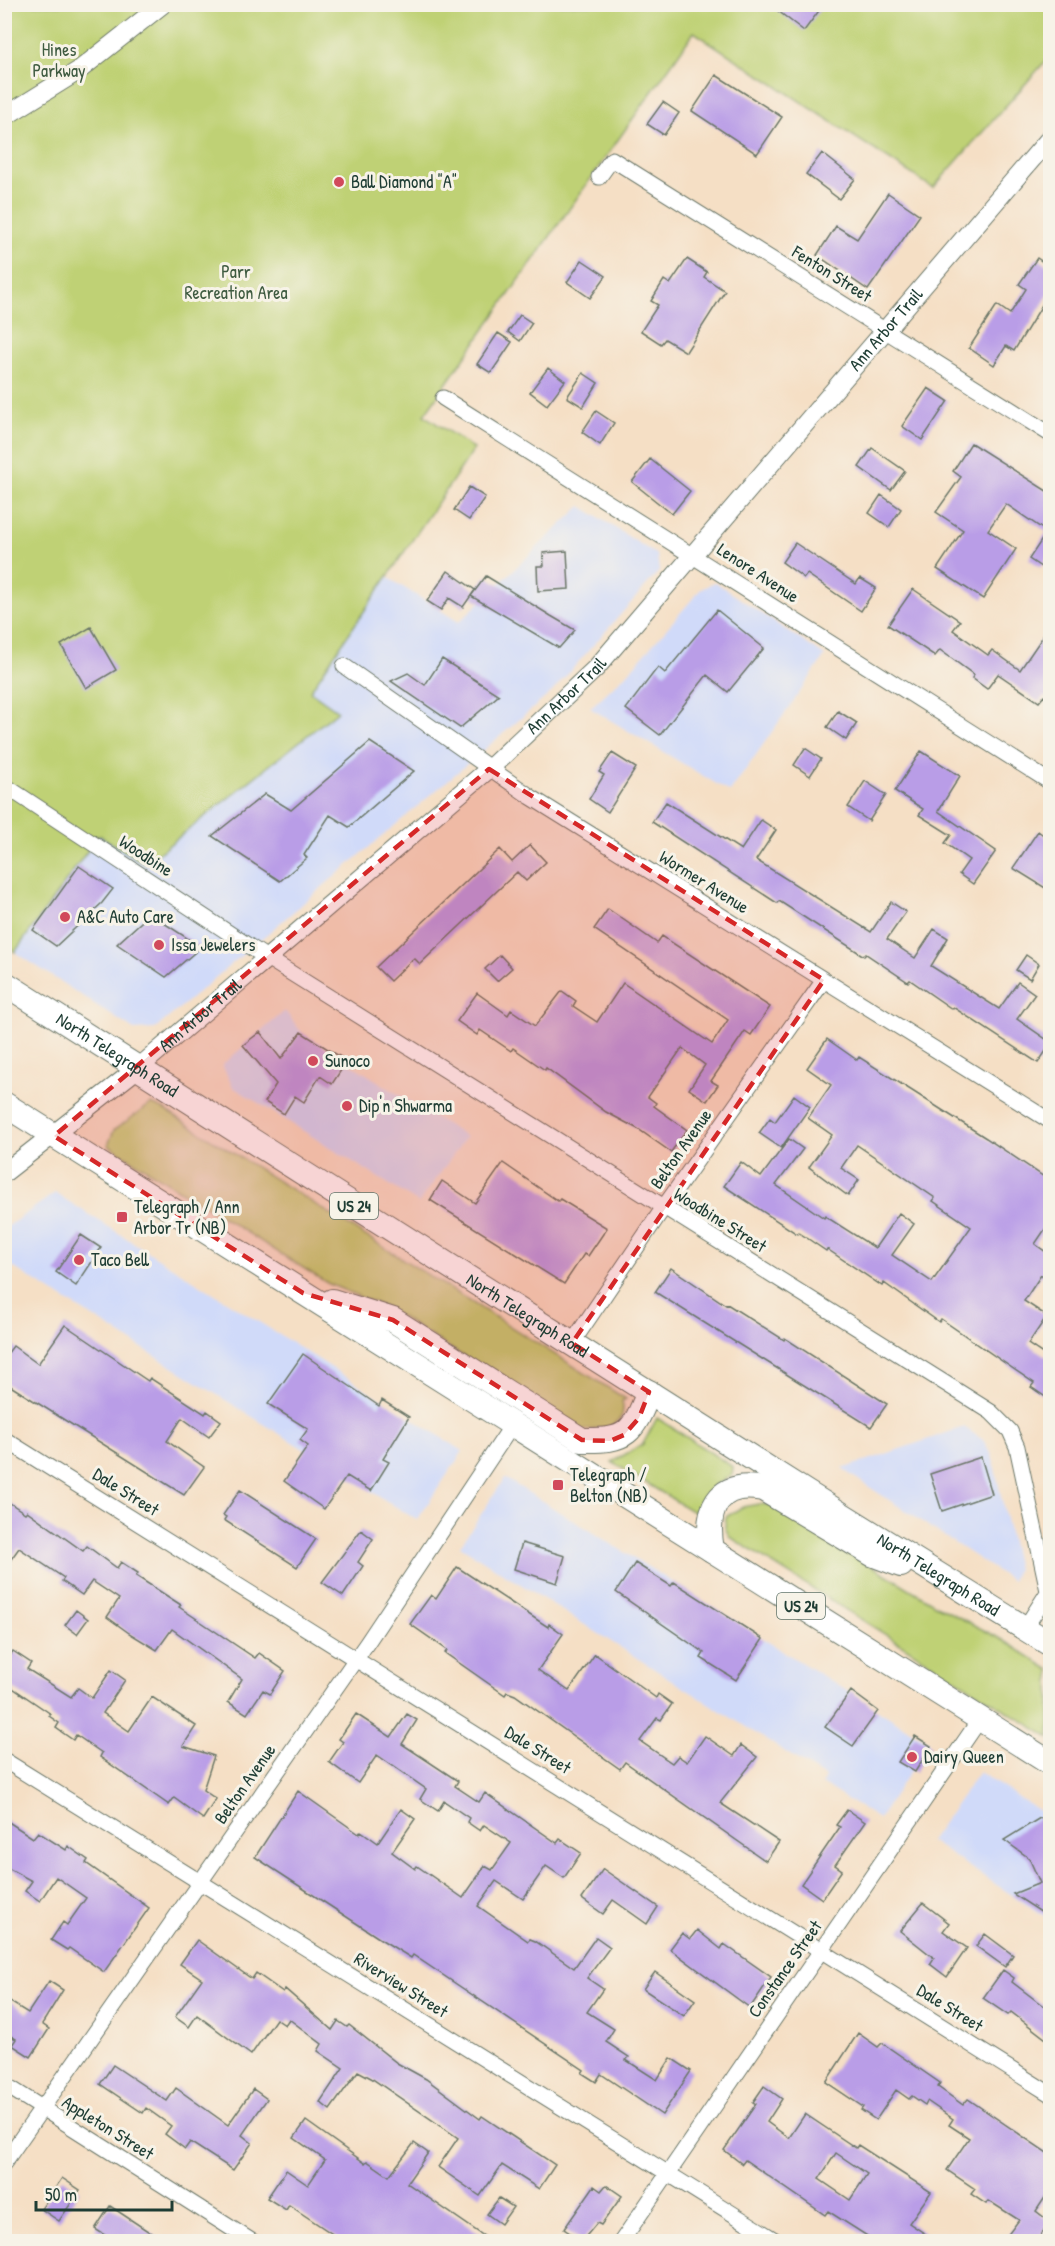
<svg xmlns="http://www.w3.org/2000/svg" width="1055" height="2246" viewBox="0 0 1055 2246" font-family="'Patrick Hand',sans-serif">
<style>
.built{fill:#d0daf9}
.green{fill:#bfd174;stroke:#6f8754;stroke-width:1.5}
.building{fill:#b99de7;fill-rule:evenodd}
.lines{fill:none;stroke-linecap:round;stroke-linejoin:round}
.minor-casing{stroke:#6a7667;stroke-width:17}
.tertiary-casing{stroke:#6a7667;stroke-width:20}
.primary-casing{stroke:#6a7667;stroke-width:26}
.minor{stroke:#fff;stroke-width:15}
.tertiary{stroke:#fff;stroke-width:18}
.primary{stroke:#fff;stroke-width:24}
.marked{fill:#d62828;fill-opacity:0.2;stroke:#d62828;stroke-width:4.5;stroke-dasharray:12 8;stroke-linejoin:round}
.poi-dot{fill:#d1495b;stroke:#f7f3e8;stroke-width:2}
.labels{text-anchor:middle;stroke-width:6;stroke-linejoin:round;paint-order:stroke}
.shield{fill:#f7f3e8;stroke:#60746a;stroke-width:1.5}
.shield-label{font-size:16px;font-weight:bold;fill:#1f3d34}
.park-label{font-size:18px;fill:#3f5b41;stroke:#f7f3e8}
.poi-label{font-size:18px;fill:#1f3d34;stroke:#f7f3e8;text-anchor:start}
.street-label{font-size:18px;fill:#1f3d34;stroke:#f7f3e8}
</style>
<rect width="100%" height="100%" fill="#f7f3e8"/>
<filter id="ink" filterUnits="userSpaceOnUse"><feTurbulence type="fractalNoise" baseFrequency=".0167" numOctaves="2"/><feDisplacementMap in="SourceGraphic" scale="12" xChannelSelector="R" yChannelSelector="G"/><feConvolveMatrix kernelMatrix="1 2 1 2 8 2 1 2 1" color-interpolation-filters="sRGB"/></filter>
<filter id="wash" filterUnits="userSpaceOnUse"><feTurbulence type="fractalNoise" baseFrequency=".008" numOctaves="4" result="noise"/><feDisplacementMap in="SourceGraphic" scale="24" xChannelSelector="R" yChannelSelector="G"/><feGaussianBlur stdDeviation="1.35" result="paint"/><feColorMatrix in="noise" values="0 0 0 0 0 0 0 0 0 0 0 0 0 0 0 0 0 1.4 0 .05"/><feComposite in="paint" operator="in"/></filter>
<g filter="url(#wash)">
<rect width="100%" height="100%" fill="#f5dfc5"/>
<path class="built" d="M581,506L657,555L659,571L552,692L155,1029L134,1030L15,952L99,834L337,710L310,691L387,577L459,622Z
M715,582L825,656L730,792L590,708L629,672L701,589Z
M285,1011L303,1034L466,1137L419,1203L233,1087L222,1065Z
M55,1193L463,1451L417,1520L5,1262L4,1229Z
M964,1427L983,1440L992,1455L1017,1569L1012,1581L842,1469Z
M505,1478L929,1742L879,1819L822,1784L825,1777L460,1546Z
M979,1772L1050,1818V1920L930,1841Z"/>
<path class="green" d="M4,5H1050V56L933,188L694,32L424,415L474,449L310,691L338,711L145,864L99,835L15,952L4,945Z
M151,1104L163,1109L626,1399L622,1401C629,1428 600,1430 581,1430L386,1308L327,1283L108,1145L114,1130Z
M657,1418L733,1467L732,1475L713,1486L695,1513L612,1462L643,1444Z
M759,1504L772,1505L943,1609L1003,1640L1050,1670V1738L730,1537L725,1528L726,1517L742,1507Z"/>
<g id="blocks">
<path class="building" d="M769,4H824L804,31Z
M716,75L782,117L757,154L692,111Z
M663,102L679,113L664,135L647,124Z
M822,153L855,179L839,199L806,174Z
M888,193L920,215L868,290L817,255L836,226L857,239Z
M1037,258L1050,267V292L1014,351L1006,346L994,365L969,348L997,305L1010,314L1026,289L1019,284Z
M687,259L707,272L704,277L725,291L686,352L665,339L661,344L641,331L658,305L651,301L664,280L670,284Z
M582,260L606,276L590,298L567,282Z
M520,315L532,323L520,341L508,332Z
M498,333L512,342L491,373L477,364Z
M548,368L565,381L547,405L530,392Z
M583,373L598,383L583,407L567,397Z
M928,388L948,401L922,440L902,426Z
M596,411L614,423L600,445L582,432Z
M971,443L1050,493V554L1041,567L1029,559L1047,532L1006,504L988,530L1016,549L983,599L937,569L963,530L936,512L961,477L953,471Z
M872,448L905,471L891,490L859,467Z
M650,459L690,491L672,514L632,482Z
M469,487L485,497L469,520L454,510Z
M881,495L901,509L889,527L869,513Z
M795,543L856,584L860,578L876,588L861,611L807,574L804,578L782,562Z
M567,551L569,589L538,591L537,566H544L543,553Z
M448,571L475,590L463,607L449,598L441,610L427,601Z
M486,576L551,616L575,630L559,648L471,596Z
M913,589L960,621L953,630L988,655L992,650L1020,670L1050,626V701L1044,696L1039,702L998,674L987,689L972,678L974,675L940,650L935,656L888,625Z
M717,610L764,648L728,692L707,675L660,735L626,709L658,667L665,673Z
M91,627L116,670L86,688L61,645Z
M442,659L499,695L460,728L391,681L408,673L425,685Z
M838,711L857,723L846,740L827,727Z
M370,742L414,771L349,827L330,815L304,855L307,858L280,881L212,836L265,794L291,810Z
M805,748L821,759L810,776L794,765Z
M921,751L960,776L938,811L996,851L973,884L959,874L969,860L945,843L951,835L919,815L923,809L895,791Z
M612,753L636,768L608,812L589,799L604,775L599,772Z
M865,781L886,795L869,821L848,807Z
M666,802L741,850L761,820L776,830L756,860L871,932L891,902L906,912L887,939L915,958L934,929L948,938L931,966L999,1009L1018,982L1035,994L1017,1019L1050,1042V1045L1038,1063L953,1007L952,1009L910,980L908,982L866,954L864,956L779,901L777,903L652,822Z
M1038,831L1050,840V891L1013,868Z
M530,845L546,862L526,881L517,872L420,964L414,958L390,981L376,967L500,849L512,862Z
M79,866L113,889L102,903L56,946L33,930Z
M608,909L657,943L662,936L770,1007L751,1035L745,1031L711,1081L718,1085L707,1101L689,1089L705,1065L682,1048L648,1097L656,1103L654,1106L687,1130L671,1152L638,1129L606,1112L546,1068L545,1070L513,1048L511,1051L480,1030L477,1035L457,1021L477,993L508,1015L511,1010L535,1026L562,991L576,1001L573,1006L597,1022L623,983L712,1044L728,1020L594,929Z
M150,914L201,947L166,977L117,944Z
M500,955L512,968L497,981L485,969Z
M1026,955L1039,964L1030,979L1016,970Z
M260,1032L281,1059L301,1032L347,1061L332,1084L320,1076L304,1102L295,1096L284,1114L265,1102L276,1084L243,1045Z
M827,1039L857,1060L859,1057L986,1138L1050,1181V1222L1035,1244L1050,1255V1267L1043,1277L1041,1275L1024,1301L1047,1316L1028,1344L1050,1359V1400L1031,1387L1034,1383L941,1319L939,1322L884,1283L882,1286L827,1249L826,1251L798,1232L797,1234L724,1186L741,1162L761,1177L789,1139L803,1149L776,1185L824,1218L825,1216L875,1248L899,1213L914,1224L892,1255L932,1282L971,1227L933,1201L935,1198L857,1145L841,1168L859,1180L848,1196L809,1167L832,1135L808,1118L831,1085L807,1068Z
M794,1095L810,1107L781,1148L759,1133L770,1118L775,1122Z
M503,1163L558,1201L560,1199L607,1228L588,1256L584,1254L564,1284L430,1200L442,1181L475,1203Z
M81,1235L101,1248L76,1286L56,1272Z
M671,1268L726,1305L727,1304L784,1340L785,1338L887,1404L871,1427L655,1292Z
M65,1325L148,1381L150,1378L205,1414L207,1411L221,1421L209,1437L182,1418L167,1441L204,1467L184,1495L4,1382V1358L13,1346L38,1364Z
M303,1354L379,1406L382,1400L409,1417L383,1459L389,1462L371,1491L347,1476L324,1509L284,1481L308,1446L300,1440L308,1429L268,1404Z
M981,1457L992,1494L942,1511L930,1474Z
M240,1490L316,1539L297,1567L224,1520L226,1517L223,1515Z
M4,1499L25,1513L27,1511L83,1551L87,1546L117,1568L121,1562L138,1573L136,1576L181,1605L179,1607L255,1658L259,1653L285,1671L270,1694L263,1690L247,1714L228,1702L242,1679L172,1629L157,1650L129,1633L107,1617L119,1599L92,1581L82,1595L62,1581L64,1578L19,1548L4,1569Z
M361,1530L373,1539L358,1562L363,1566L343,1596L322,1582Z
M522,1543L565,1556L557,1583L514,1569Z
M635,1563L671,1586L674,1582L763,1639L736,1680L701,1658L704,1653L616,1592Z
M457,1567L548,1627L549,1624L563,1634L538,1670L569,1691L595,1654L656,1698L658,1694L672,1704L661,1720L657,1718L640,1741L672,1763L678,1756L687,1762L705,1736L734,1756L741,1745L757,1757L720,1803L779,1842L766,1861L625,1762L620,1769L515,1695L507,1692L505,1695L445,1653L447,1650L410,1624L431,1595L436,1599Z
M76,1610L88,1619L77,1634L65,1625Z
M13,1651L31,1663L27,1669L71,1697L78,1688L92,1698L111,1670L125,1680L103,1713L129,1731L152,1697L196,1726L183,1746L214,1756L203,1790L216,1799L203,1819L174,1798L169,1805L100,1757L102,1753L76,1735L73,1740L56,1728L59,1723L49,1716L51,1714L4,1682V1663Z
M851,1691L878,1711L853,1746L825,1727Z
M356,1714L391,1737L407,1714L417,1720L402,1744L458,1781L455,1786L479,1802L485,1793L557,1843L560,1839L581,1853L564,1878L546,1866L523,1899L496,1881L478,1906L528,1941L530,1939L535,1941L574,1968L596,1937L610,1947L587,1978L603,1989L587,2012L614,2029L606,2042L629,2057L626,2060L657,2080L671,2058L691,2071L662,2115L601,2074L596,2082L582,2073L584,2070L413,1955L411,1958L382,1940L255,1857L298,1791L359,1834L361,1831L378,1843L401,1809L415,1819L392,1852L415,1869L417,1866L463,1898L485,1866L492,1870L511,1843L484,1825L480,1831L467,1822L469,1818L444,1801L438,1811L420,1799L426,1789L377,1755L358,1783L329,1762L343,1742L339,1739Z
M915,1736L931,1746L915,1772L898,1762Z
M847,1810L865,1822L835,1865L842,1870L822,1899L801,1884L840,1827L836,1825Z
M1040,1818L1050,1825V1918L1013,1894L1040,1883L1029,1858L1004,1840Z
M4,1819L33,1838L38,1832L66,1850L68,1846L88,1860L86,1863L149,1908L104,1972L69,1948L67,1950L51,1940L63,1922L67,1925L86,1898L56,1877L40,1901L25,1891L32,1881L4,1866Z
M603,1869L658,1907L647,1924L613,1900L603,1914L582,1899Z
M923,1903L949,1923L943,1931L967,1948L947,1977L930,1964L934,1958L900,1931Z
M697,1930L721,1949L724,1944L771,1977L750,2008L670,1949L682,1933L690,1939Z
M985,1934L1013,1955L1005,1967L976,1946Z
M197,1940L252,1979L256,1973L283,1992L285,1989L332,2030L338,2021L347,2027L349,2025L397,2063L426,2079L480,2119L482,2116L555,2165L539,2189L502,2165L480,2196L438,2167L458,2138L371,2078L358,2071L330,2110L320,2102L343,2068L318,2051L322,2044L289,2019L285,2025L276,2019L251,2055L197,2015L189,2027L175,2017L202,1979L180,1964Z
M1003,1970L1014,1978L1012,1982L1050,2011V2042L1011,2012L1008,2015L983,1998Z
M655,1972L695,2000L684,2016L643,1989Z
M49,1981L63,1990L42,2024L49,2029L31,2057L12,2045L16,2039L4,2032V1998L28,2013Z
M858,2033L878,2047L882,2043L940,2083L938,2087L963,2105L968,2099L1050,2155V2190L1036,2211L1050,2222L1037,2241H1003L1019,2220L989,2201L986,2204L971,2194L975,2189L947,2170L969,2138L949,2125L953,2119L927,2101L925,2105L912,2096L909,2099L896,2090L876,2120L861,2110L863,2107L826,2082Z
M113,2065L167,2101L176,2088L228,2125L253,2089L267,2099L242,2135L252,2143L233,2170L190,2142L185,2149L165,2134L171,2126L146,2108L143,2113L100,2084Z
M764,2086L782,2099L767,2122L789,2138L805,2114L856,2148L858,2145L931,2192L909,2223L936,2241H875L828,2211L825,2215L745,2160L742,2164L724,2150L756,2104L753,2102ZM836,2153L867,2174L850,2200L819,2179Z
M306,2121L365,2163L367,2161L389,2176L414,2143L428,2153L407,2183L491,2241H343L289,2205L286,2210L267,2198L286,2170L308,2185L325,2160L294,2138Z
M62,2178L80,2190L59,2221L41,2209Z
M606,2185L622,2196L601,2225L597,2223L582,2241L564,2229L594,2186L601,2191Z
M499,2198L513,2207L501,2224L487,2214Z
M110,2206L163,2241H114L95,2229Z"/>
</g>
</g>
<g filter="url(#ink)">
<use href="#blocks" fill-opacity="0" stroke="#6a7667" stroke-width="1.5"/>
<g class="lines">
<defs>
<path id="minor" d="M599,177L612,159L1050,434
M443,398L1050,782
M344,666L531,797L1050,1121
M4,785L267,958L991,1412L1010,1431L1017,1447L1048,1591
M572,1343L664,1207L824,980
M4,1439L1050,2094
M1025,1628L1050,1589
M4,1760L778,2242
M4,2084L253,2242
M4,2163L367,1643L513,1424
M621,2242L980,1719"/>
<g id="tertiary">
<path d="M4,117L78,71L163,4"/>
<path id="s1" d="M4,1173L137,1069L489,769L596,668L1050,138"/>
</g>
<g id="primary">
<path id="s2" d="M4,983L807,1493L1050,1644"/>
<path d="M4,1104L1050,1763"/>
<path d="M332,1301L393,1320L582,1440C628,1441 632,1434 649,1392"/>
<path d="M712,1550C705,1511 716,1480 763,1489L872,1554L901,1565"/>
</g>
</defs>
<use href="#minor" class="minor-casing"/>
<use href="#tertiary" class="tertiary-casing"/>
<use href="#primary" class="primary-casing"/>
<use href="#minor" class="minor"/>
<use href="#tertiary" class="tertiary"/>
<use href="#primary" class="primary"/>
</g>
</g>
<path class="marked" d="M489,769L824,980L572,1343L649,1392L639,1418L624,1435L610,1441L582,1440L393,1320L303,1293L54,1136Z"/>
<g class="poi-dot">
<circle cx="339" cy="182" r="6"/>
<circle cx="65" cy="917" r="6"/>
<circle cx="159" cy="945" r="6"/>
<circle cx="313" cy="1061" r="6"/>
<circle cx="347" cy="1106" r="6"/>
<rect x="116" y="1211" width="12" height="12" rx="3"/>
<circle cx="79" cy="1260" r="6"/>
<rect x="552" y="1479" width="12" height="12" rx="3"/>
<circle cx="912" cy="1757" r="6"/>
</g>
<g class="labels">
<g class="shield">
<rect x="330" y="1193" width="48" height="26" rx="4.5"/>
<rect x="777" y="1593" width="48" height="26" rx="4.5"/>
</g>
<g class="shield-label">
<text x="354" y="1212">US 24</text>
<text x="801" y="1612">US 24</text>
</g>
<g class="park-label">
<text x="59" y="56">Hines<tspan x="59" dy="21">Parkway</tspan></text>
<text x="236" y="278">Parr<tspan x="236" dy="21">Recreation Area</tspan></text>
</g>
<g class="poi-label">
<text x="351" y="188">Ball Diamond "A"</text>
<text x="77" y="923">A&amp;C Auto Care</text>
<text x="171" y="951">Issa Jewelers</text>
<text x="325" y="1067">Sunoco</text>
<text x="359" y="1112">Dip'n Shwarma</text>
<text x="134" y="1213">Telegraph / Ann<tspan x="134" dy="21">Arbor Tr (NB)</tspan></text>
<text x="91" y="1266">Taco Bell</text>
<text x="570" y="1481">Telegraph /<tspan x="570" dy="21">Belton (NB)</tspan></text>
<text x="924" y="1763">Dairy Queen</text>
</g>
<g class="street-label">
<text transform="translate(832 274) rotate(32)" y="6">Fenton Street</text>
<text dy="6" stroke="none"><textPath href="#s1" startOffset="1224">Ann Arbor Trail</textPath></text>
<text transform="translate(758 573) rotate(33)" y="6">Lenore Avenue</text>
<text dy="6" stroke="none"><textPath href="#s1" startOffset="738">Ann Arbor Trail</textPath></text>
<text transform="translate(146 856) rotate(33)" y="6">Woodbine</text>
<text transform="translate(704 882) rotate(32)" y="6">Wormer Avenue</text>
<text dy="6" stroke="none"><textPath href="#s1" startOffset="252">Ann Arbor Trail</textPath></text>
<text dy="6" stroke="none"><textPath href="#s2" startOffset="134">North Telegraph Road</textPath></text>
<text transform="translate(681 1149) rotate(-55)" y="6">Belton Avenue</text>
<text transform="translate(720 1220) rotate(32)" y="6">Woodbine Street</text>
<text dy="6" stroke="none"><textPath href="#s2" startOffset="620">North Telegraph Road</textPath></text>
<text transform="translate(126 1492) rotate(32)" y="6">Dale Street</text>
<text dy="6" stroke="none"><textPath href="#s2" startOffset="1106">North Telegraph Road</textPath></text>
<text transform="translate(538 1750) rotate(32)" y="6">Dale Street</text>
<text transform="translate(245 1784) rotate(-55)" y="6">Belton Avenue</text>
<text transform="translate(785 1969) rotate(-55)" y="6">Constance Street</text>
<text transform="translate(401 1985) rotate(32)" y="6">Riverview Street</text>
<text transform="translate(950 2008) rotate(32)" y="6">Dale Street</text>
<text transform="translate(108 2128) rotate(32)" y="6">Appleton Street</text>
</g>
</g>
<rect width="1055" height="2246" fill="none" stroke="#f7f3e8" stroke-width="24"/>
<path d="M36 2201v9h136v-9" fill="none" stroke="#1f3d34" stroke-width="3"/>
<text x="45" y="2201" font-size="18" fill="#1f3d34" stroke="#f7f3e8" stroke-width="4.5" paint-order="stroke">50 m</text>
</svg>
